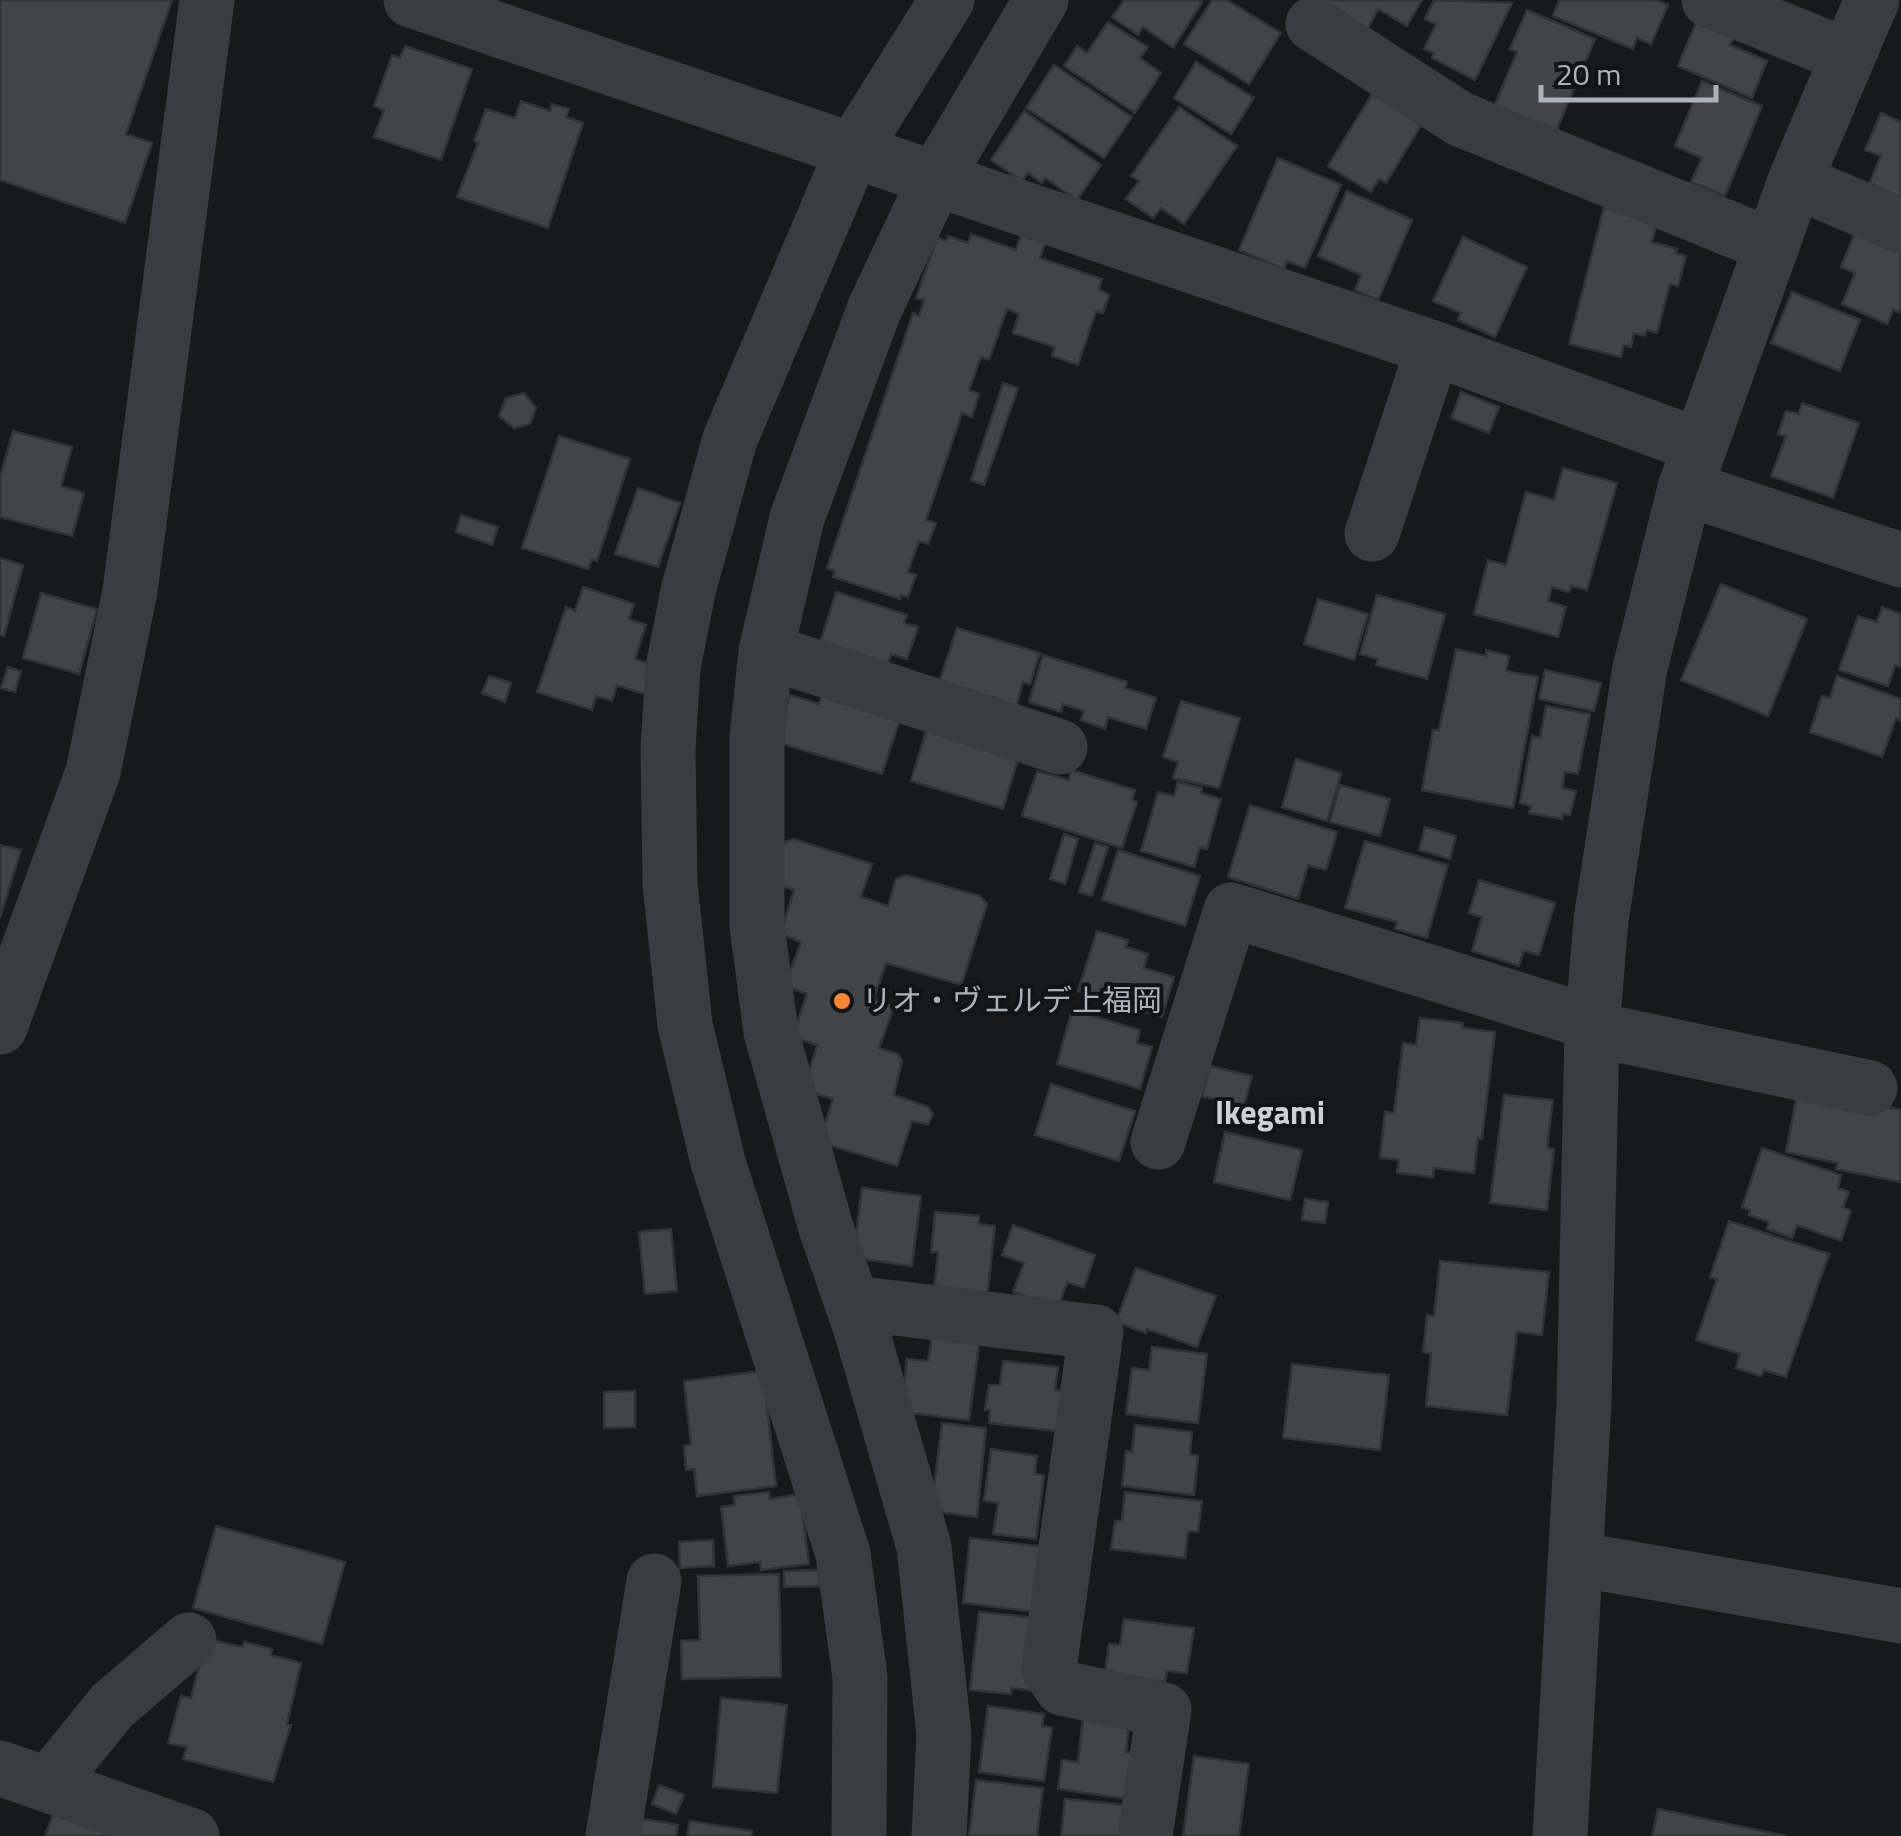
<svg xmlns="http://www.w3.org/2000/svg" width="1901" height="1836" viewBox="0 0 1901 1836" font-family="'Titillium Web','Noto Sans JP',sans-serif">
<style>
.building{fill:#424447;stroke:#323336;stroke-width:2.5}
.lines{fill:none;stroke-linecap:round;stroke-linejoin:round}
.minor{stroke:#393c40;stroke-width:55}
.poi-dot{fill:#f88632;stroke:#131415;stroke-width:4}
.labels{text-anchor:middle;stroke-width:8;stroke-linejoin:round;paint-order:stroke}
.poi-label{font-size:30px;fill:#aab3bb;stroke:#131415;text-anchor:start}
.neighbourhood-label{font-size:32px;font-weight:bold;fill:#cbd1d6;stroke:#131415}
</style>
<rect width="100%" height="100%" fill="#18191a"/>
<path class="building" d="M0,0H172L126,134L152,143L125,223L0,180Z
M1124,0H1199L1202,2L1173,48L1143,27L1138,35L1112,17Z
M1212,0H1227L1281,33L1249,84L1184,44Z
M1316,0H1422L1407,26L1378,9L1367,30Z
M1434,0L1512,3L1475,80L1432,58L1434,53L1424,49L1436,24L1425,19Z
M1559,0H1656L1668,5L1651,44L1637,38L1633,49L1553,16Z
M1527,10L1595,39L1555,134L1493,109L1517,52L1510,49Z
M1699,16L1736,32L1730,45L1767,61L1752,98L1678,66Z
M1108,22L1148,47L1140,58L1161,73L1135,113L1064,66L1077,46L1087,53Z
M405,46L472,69L441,160L374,137L384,110L374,106L392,55L400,58Z
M1196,62L1254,98L1231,134L1174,98Z
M1054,65L1132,117L1104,158L1026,108Z
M1702,81L1762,106L1725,196L1691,182L1702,158L1675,146Z
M1372,94L1422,124L1386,183L1379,179L1371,192L1328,166Z
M521,101L550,111L552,104L569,109L566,117L583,123L548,228L457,197L478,143L474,141L486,109L515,118Z
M1179,107L1237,146L1184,224L1161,208L1153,218L1126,199L1139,181L1131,176Z
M1024,111L1101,165L1077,200L1045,178L1042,183L1028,173L1022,181L991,160Z
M1881,113L1901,122V197L1869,184L1881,156L1865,150Z
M1278,158L1341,185L1305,268L1287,261L1284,269L1239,250Z
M1347,191L1412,220L1378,300L1355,290L1361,275L1318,256Z
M1604,207L1657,221L1652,242L1677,249L1676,253L1686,256L1678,286L1670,284L1657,333L1647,330L1645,336L1634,333L1631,347L1624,345L1621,357L1569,344Z
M1856,231L1901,251V308L1899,312L1893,310L1887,324L1842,304L1855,273L1841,267Z
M971,234L1016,250L1021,235L1045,243L1040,258L1102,279L1099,289L1109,295L1103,313L1096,311L1078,365L1052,356L1055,347L1013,333L1019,314L1007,309L989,360L981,357L969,390L979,394L972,417L962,413L926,520L936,523L928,544L919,541L908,572L916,575L908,597L901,595L900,599L833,577L835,571L827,568L913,313L919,316L924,300L916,298L937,238L946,241L948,236L968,243Z
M1463,237L1527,267L1495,337L1458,320L1461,313L1433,301Z
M1792,292L1860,320L1840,371L1771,343Z
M1003,383L1018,388L984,485L971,480Z
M1461,392L1499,407L1489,433L1451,418Z
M524,393L536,408L530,424L514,428L499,416L506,398Z
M1802,403L1859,423L1833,498L1771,476L1786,436L1778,434L1786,411L1799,414Z
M13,431L72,447L61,486L84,493L72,536L0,517V478Z
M559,436L630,459L597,561L592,559L588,569L522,548Z
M1563,468L1617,483L1587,590L1571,586L1569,592L1552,587L1548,601L1566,607L1558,637L1474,614L1488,560L1506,565L1526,492L1554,500Z
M638,488L680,503L658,567L615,554Z
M461,515L498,527L492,545L456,532Z
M0,558L23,565L4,636L0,635Z
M1721,584L1807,619L1768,716L1681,680Z
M583,587L634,604L629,619L646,625L635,659L656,666L647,695L617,685L612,701L596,696L592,710L537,692L566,607L575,611Z
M836,592L907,615L904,623L918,627L907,659L891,654L886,668L819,646Z
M41,593L97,609L79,674L23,658Z
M1377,595L1445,614L1427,679L1376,665L1378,659L1360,654Z
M1318,599L1368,614L1354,660L1304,644Z
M1882,607L1901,614V667L1895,665L1888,686L1839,670L1858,616L1877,622Z
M957,628L1040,653L1030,684L1023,682L1016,707L939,683Z
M1456,649L1486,656V650L1509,656L1506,671L1538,677L1513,808L1422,790L1433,730H1439Z
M1043,655L1127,682L1125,688L1156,698L1146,729L1108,717L1105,729L1081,720L1084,711L1063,704L1061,712L1029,702Z
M8,667L21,671L15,692L1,688Z
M1545,670L1601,683L1594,711L1539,699Z
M489,676L511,683L505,702L482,693Z
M1837,676L1901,699V721L1896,718L1882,757L1810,732L1822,696L1830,698Z
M823,693L901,716L882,774L776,742L790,695L819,704Z
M1181,701L1240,718L1219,788L1173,778L1178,762L1163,757Z
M1546,706L1590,714L1578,774L1565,772L1562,788L1576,791L1570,815L1563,814L1562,819L1529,813L1531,806L1520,803L1532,736L1540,738Z
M927,728L1019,756L1003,809L911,781Z
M1296,759L1341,773L1327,821L1282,807Z
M1071,770L1135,790L1132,800L1137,802L1122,848L1022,816L1037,771L1069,780Z
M1178,782L1202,788L1201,793L1221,799L1207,849L1200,847L1194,867L1141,851L1158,792L1174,796Z
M1340,785L1390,799L1380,836L1330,822Z
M1250,805L1337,832L1326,870L1308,865L1298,899L1228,877Z
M1425,827L1456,836L1450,859L1419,850Z
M1064,834L1078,839L1065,884L1050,879Z
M793,839L872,864L861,897L888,906L896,879L906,875L980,896L987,904L962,983L958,984L886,963L874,999L890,1005L892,1012L879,1048L898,1054L902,1061L894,1095L928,1107L933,1114L928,1124L912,1121L897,1166L826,1144L821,1136L833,1099L810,1092L806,1082L817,1045L800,1039L795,1030L807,994L791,988L787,980L801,942L784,935L782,929L794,890L780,885L775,874L785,842Z
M1365,841L1448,865L1427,938L1395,929L1397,922L1345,908Z
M1095,843L1108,847L1092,896L1079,892Z
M0,845L21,850L0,918Z
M1118,850L1200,876L1185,926L1102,900Z
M1479,880L1555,903L1539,955L1524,951L1519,966L1472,951L1482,917L1469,913Z
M1097,931L1128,940L1126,947L1148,954L1144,968L1174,977L1162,1017L1078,991Z
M1072,1010L1140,1030L1137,1043L1152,1047L1140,1089L1057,1064Z
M1420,1018L1463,1023L1462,1028L1495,1032L1482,1139L1478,1138L1474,1173L1434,1168L1433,1177L1397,1173L1399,1160L1380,1158L1385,1112L1394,1113L1403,1043L1416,1045Z
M1210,1066L1252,1076L1244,1106L1202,1096Z
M1051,1084L1135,1111L1119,1161L1035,1135Z
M1798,1089L1901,1110V1182L1836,1169L1838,1163L1786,1152Z
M1504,1095L1553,1100L1547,1148L1554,1149L1547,1210L1490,1203Z
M1225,1132L1302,1150L1290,1200L1214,1182Z
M1762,1148L1841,1175L1838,1188L1849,1192L1843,1207L1851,1211L1841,1241L1797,1225L1792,1238L1767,1229L1769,1222L1749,1215L1750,1210L1742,1207Z
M862,1188L921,1196L912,1266L853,1258Z
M1305,1199L1328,1202L1325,1223L1302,1220Z
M935,1212L979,1216V1224L995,1226L987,1297L934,1291L938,1252H931Z
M1729,1221L1829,1254L1786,1377L1764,1370L1761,1376L1736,1368L1740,1354L1696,1340L1717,1279L1710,1277Z
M1013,1225L1095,1255L1084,1288L1067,1282L1058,1309L1013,1292L1024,1263L1002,1255Z
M671,1229L677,1291L645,1294L639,1232Z
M1440,1261L1549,1272L1542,1335L1517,1332L1507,1415L1426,1406L1431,1353L1423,1352L1427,1315L1434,1316Z
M1136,1268L1216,1296L1197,1347L1147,1329L1146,1333L1116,1322Z
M932,1338L979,1344L969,1420L901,1412L907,1359L928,1361Z
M1152,1347L1207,1354L1198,1423L1126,1414L1132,1368L1149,1370Z
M1003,1361L1058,1367L1055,1390L1062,1391L1057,1431L989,1423L990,1410H985L989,1385H1000Z
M1292,1364L1389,1375L1380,1450L1283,1438Z
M763,1371L776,1486L697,1496L694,1469L686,1470L684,1446L691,1445L684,1381Z
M635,1391V1427L604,1428V1392Z
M942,1423L986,1428L977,1517L931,1511Z
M1135,1425L1192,1432L1190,1454L1198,1456L1194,1495L1122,1486L1126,1451L1132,1452Z
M991,1449L1037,1456L1035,1474L1044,1475L1036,1539L993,1534L998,1503L984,1501Z
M769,1492L770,1499L800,1494L809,1564L761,1570L760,1562L728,1566L721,1507L735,1505L734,1496Z
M1125,1492L1202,1501L1198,1532L1188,1531L1185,1558L1111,1549L1115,1521H1122Z
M216,1526L345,1562L322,1644L193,1608Z
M970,1538L1045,1547L1036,1612L963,1603Z
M713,1540L714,1566L680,1568L679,1542Z
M819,1570V1586L784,1587V1571Z
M779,1574L781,1677L682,1679L681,1641L700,1640L698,1576Z
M979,1612L1037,1618L1029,1690L1011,1688V1694L970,1690Z
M1124,1619L1194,1628L1187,1673L1167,1671L1165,1682L1105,1674L1109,1644L1120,1645Z
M206,1639L243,1647L244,1642L272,1649L271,1655L301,1663L287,1724L291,1725L273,1782L183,1759L187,1747L168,1743L181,1696L191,1698Z
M721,1698L787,1705L777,1793L713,1787Z
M988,1706L1044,1714L1042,1726L1052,1728L1044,1781L979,1772Z
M1083,1717L1129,1723L1126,1752L1134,1753L1128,1799L1058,1789L1062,1760L1078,1762Z
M1194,1756L1249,1764L1239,1836H1183Z
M976,1780L1043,1788L1037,1836H969Z
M659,1785L684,1795L676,1814L652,1804Z
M1065,1799L1127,1805L1124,1836H1061Z
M58,1802L118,1836H45Z
M1658,1809L1786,1836H1652Z
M631,1817L678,1825L676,1836H628Z
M690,1821L752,1831L751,1836H687Z"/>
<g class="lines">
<path class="minor" d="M411,0L1433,348L1700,446
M1709,0L1847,56
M1313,24L1460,119L1772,246
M1795,181L1901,226
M1685,488L1901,560
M1372,534L1433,348
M766,651L1060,747
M0,1027L93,772L130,591L207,0
M1592,1029L1870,1088
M1158,1142L1231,910L1593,1023
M853,1303L1096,1332L1049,1669L1062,1688L1164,1710L1145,1836
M1576,1559L1901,1616
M0,1768L192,1836
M48,1785L112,1706L189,1640
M613,1836L654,1581
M859,1836L860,1677L843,1554L718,1162L685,1025L670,883L668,749L673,668L688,591L730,439L853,150L947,0
M939,1836L944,1734L924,1547L861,1329L826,1228L771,1032L757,926V737L766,651L797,518L874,310L936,178L1041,0
M1560,1836L1584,1403L1592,1029L1601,920L1640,668L1685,488L1700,446L1795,181L1872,0"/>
</g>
<circle class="poi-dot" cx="842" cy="1001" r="10"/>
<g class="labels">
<g class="poi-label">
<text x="862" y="1011">リオ・ヴェルデ上福岡</text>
</g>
<g class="neighbourhood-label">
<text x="1270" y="1124">Ikegami</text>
</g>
</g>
<path d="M1541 85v15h175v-15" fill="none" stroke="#aab3bb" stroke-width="5"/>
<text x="1556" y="85" font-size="30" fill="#aab3bb" stroke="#131415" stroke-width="8" paint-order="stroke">20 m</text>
</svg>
